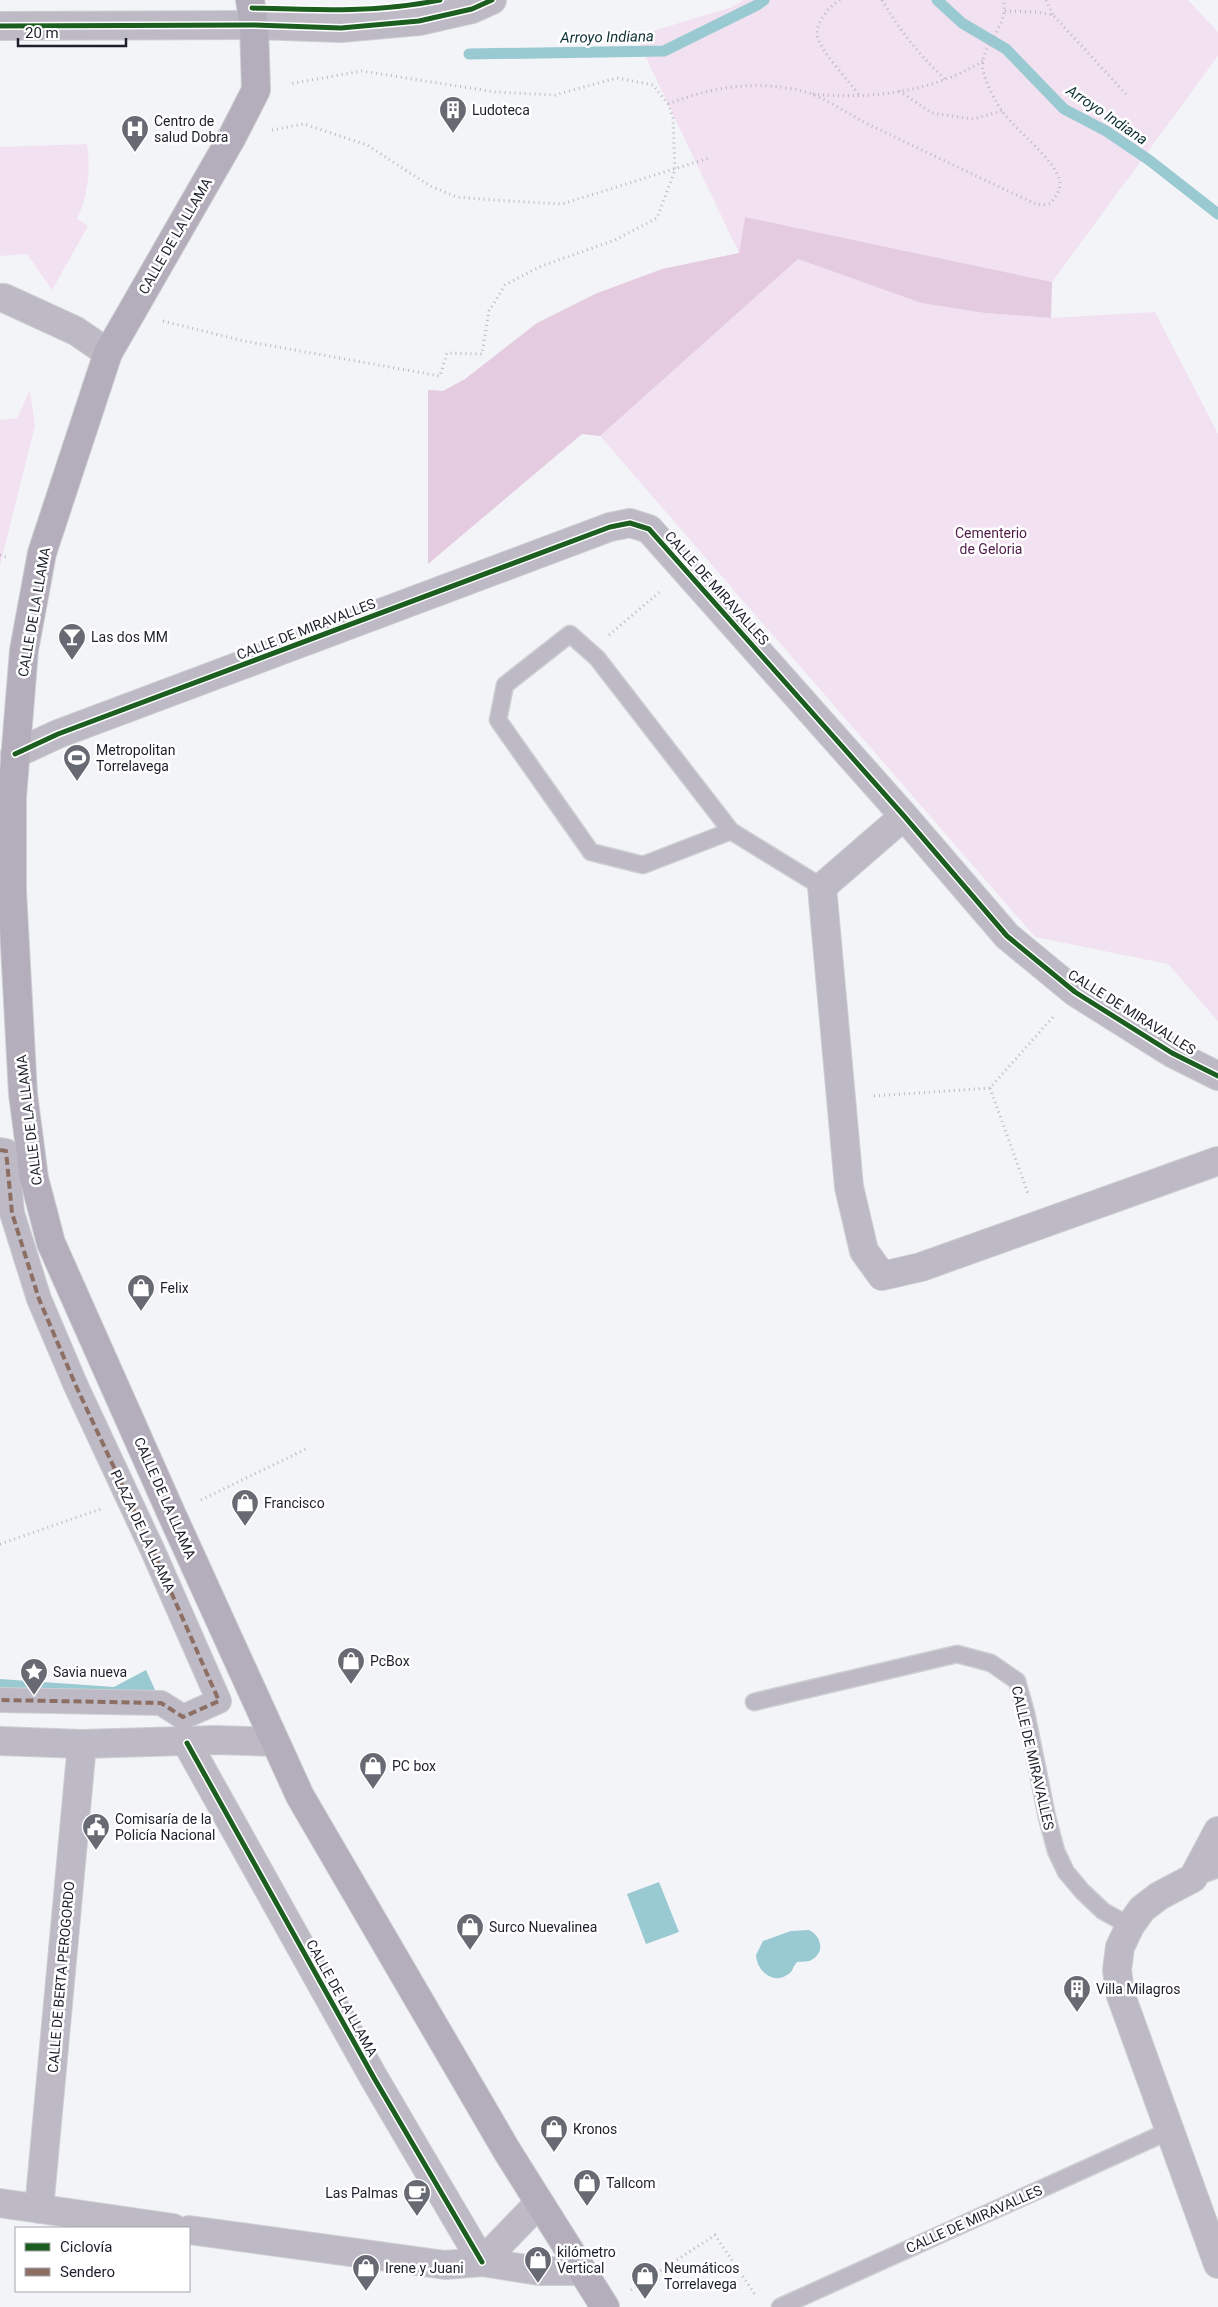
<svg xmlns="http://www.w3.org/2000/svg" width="1218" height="2307" viewBox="0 0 1218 2307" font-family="Roboto,sans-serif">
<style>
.green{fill:#f2e1f0}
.forest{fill:#e4cbe0}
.water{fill:#99c9d1}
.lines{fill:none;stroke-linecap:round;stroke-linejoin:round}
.stream{stroke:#99c9d1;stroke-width:11}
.service-casing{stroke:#cdcfd2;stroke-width:19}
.pedestrian-casing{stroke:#cdcfd2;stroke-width:26}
.minor-casing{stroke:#cdcfd2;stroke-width:30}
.secondary-casing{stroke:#cdcfd2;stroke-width:30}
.path{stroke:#bab8c0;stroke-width:3;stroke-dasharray:1 4;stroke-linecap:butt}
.service{stroke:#bdb9c5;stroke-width:16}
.pedestrian{stroke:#bdb9c5;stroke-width:24}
.minor{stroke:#bdb9c5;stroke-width:28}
.secondary{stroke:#b3adbc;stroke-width:28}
.quiet{stroke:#8d6e63;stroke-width:4;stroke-dasharray:8 4;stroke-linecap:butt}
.cycleway-casing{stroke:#fff;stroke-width:8}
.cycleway{stroke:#1b5e20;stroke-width:5}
.labels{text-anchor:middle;stroke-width:5;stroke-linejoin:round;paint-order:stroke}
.poi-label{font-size:14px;fill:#1d202c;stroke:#fff;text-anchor:start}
.street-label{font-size:14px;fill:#1d202c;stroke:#fff}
.park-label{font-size:14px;fill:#511b47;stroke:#fff}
.water-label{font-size:15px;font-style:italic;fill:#0e3136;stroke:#fff}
</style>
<rect width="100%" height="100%" fill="#f3f4f8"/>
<path class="green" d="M743,0H1188L1218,32V56L1052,282L745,217L739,253L639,43L653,31L732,7Z
M87,144C91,169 88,196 77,219L88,226L52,290L27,254L0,256V147Z
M798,259L921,303L985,313L1051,318L1155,312L1218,434V1021L1168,964L1035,937L600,436Z
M30,390L35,426L0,566V420L17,418Z"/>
<path class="forest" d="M745,217L1052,282L1051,318L985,313L921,303L798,259L600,436L582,434L428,564V390L443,391L465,379L537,323L595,294L662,269L739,253Z"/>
<path class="water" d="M146,1670L161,1703L0,1700V1679L114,1687Z
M659,1882L679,1932L646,1944L627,1894Z
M809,1930C821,1936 825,1951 813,1959C808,1963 803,1961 797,1962C794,1965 793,1969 791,1972C775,1987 757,1972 756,1955L763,1941L791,1931Z"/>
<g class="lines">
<path class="stream" d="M937,0L962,23L1006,49L1064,109L1106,131L1149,160L1218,214
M469,54L664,51L757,5L764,0"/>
<defs>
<path id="service" d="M731,831L597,658L570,634L505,685L498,720L591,852L643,865L731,831L822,887
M754,1702L957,1654L991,1663L1017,1681L1026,1713L1047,1817L1056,1851L1066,1872L1082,1891L1103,1911L1130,1926
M1193,1878L1218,1869
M780,2307L1169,2131"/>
<path id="pedestrian" d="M0,1150L6,1151L12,1213L39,1299L76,1386L153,1551L219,1701L183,1717L161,1703L0,1700"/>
<path id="minor" d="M0,26L254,25L341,28L419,21L472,9L492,0
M0,298H4L76,331L108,353
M15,754L58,734L610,527L630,523L649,529L904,816L1007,936L1075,992L1172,1053L1218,1076
M904,816L822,887L849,1187L864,1251L882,1276L921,1267L1218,1161
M0,1741L82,1744L216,1740L275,1742
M187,1743L374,2078L482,2262
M1218,1831L1193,1878L1159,1896L1142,1909L1130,1926L1120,1947L1117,1970L1120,1993L1218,2264
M0,2203L173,2228
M39,2209L82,1744
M189,2230L445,2265L482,2262L539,2271H582
M482,2262L539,2203"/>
<path id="secondary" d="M250,0L254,25L256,90L232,137L108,353L42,553L24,650L12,797V891L23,1094L34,1178L51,1243L172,1515L300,1796L507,2151L605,2307"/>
</defs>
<use href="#service" class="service-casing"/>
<use href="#pedestrian" class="pedestrian-casing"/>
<use href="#minor" class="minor-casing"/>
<use href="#secondary" class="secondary-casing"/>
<path class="path" d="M840,0C829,6 817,21 817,34C818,49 850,82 859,95
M882,0C900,31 920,56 946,80
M1046,0L1053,15
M1005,11L1036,12L1053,15L1126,94
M899,91L932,113L973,119L1002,111
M813,94C870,100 933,92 983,61
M668,104C714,86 761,79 809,93C825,98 853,117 870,125C926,152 982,179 1038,205L1050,204C1055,197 1060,192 1060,184C1059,160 1009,127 997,103C991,92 980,73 983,60C988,37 1007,28 1004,0
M272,130L304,124L367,145L430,186L457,197L493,200L562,204L709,158
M163,321L244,341L440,376L447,353L482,354L489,311L505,285L539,267L615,240L657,218L675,170L673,118L668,104L653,85L617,78L555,95L495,92L362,71L289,84
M0,555L9,558
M609,635L662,590
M990,1088L1029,1196
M874,1096L990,1088L1053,1017
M201,1500L308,1448
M0,1544L101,1509
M631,2290L715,2235L756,2296"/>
<use href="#service" class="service"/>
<use href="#pedestrian" class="pedestrian"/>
<use href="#minor" class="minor"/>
<use href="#secondary" class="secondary"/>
<path class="quiet" d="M0,1150L6,1151L12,1213L39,1299L76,1386L153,1551L219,1701L183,1717L161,1703L0,1700"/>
<defs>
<path id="cycleway" d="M252,8C315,10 377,13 440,0
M0,26L254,25L341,28L419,21L472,9L492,0
M15,754L58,734L610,527L630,523L649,529L904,816L1007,936L1075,992L1172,1053L1218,1076
M187,1743L374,2078L482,2262"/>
</defs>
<use href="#cycleway" class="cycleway-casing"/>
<use href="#cycleway" class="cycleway"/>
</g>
<defs>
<symbol id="building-pin" viewBox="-11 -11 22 30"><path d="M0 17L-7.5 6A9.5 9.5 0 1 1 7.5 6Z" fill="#686a73" stroke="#fff"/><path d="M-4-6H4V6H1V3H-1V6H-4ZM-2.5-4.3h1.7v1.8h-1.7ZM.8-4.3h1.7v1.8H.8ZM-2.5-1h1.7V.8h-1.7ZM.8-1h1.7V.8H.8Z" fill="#fff"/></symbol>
<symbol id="hospital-pin" viewBox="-11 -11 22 30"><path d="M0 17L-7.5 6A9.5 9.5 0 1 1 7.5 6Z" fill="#686a73" stroke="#fff"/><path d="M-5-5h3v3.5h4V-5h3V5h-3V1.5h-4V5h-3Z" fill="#fff"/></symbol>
<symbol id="bar-pin" viewBox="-11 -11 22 30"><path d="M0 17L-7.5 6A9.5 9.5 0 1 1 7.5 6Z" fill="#686a73" stroke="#fff"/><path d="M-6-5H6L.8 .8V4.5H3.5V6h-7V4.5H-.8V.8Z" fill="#fff"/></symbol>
<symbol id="stadium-pin" viewBox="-11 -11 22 30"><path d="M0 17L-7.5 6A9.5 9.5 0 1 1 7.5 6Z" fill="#686a73" stroke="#fff"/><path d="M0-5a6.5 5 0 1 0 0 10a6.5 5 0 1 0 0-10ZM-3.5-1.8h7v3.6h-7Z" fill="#fff"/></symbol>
<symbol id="shop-pin" viewBox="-11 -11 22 30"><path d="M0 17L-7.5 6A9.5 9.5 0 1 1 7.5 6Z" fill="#686a73" stroke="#fff"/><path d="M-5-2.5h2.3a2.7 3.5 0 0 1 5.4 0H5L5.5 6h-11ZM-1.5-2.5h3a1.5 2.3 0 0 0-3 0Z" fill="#fff"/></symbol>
<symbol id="sight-pin" viewBox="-11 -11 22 30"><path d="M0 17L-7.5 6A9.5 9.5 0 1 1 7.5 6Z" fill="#686a73" stroke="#fff"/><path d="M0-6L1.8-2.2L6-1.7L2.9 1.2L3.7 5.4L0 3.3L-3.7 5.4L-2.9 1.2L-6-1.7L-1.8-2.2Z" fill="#fff"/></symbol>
<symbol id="civic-pin" viewBox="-11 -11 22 30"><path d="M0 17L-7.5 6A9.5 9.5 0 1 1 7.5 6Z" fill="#686a73" stroke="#fff"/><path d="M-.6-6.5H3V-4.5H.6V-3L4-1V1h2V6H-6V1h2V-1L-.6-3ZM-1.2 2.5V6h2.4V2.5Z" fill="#fff"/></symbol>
<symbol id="cafe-pin" viewBox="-11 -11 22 30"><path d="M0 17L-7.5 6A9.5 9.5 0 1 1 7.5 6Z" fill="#686a73" stroke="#fff"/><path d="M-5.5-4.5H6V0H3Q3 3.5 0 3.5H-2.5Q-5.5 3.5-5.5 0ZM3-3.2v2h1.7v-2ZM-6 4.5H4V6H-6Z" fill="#fff"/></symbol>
</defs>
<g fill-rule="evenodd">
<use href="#building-pin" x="437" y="94" width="32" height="43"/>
<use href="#hospital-pin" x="119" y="113" width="32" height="43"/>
<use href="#bar-pin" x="56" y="621" width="32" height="43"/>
<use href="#stadium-pin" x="61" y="742" width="32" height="43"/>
<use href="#shop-pin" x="125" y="1272" width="32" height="43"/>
<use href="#shop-pin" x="229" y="1487" width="32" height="43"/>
<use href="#shop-pin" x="335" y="1645" width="32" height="43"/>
<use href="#sight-pin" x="18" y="1656" width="32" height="43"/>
<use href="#shop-pin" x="357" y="1750" width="32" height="43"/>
<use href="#civic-pin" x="80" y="1811" width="32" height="43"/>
<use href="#shop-pin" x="454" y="1911" width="32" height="43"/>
<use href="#building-pin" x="1061" y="1973" width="32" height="43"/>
<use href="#shop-pin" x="538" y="2113" width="32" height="43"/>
<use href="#shop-pin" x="571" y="2167" width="32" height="43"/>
<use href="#cafe-pin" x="401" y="2177" width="32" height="43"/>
<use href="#shop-pin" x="522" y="2244" width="32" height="43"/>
<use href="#shop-pin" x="350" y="2252" width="32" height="43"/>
<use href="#shop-pin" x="629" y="2260" width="32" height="43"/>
</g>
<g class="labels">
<g class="poi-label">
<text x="472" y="115">Ludoteca</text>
<text x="154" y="126">Centro de<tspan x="154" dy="16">salud Dobra</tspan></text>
<text x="91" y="642">Las dos MM</text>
<text x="96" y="755">Metropolitan<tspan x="96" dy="16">Torrelavega</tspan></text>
<text x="160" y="1293">Felix</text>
<text x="264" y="1508">Francisco</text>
<text x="370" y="1666">PcBox</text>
<text x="53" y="1677">Savia nueva</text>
<text x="392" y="1771">PC box</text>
<text x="115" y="1824">Comisaría de la<tspan x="115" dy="16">Policía Nacional</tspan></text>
<text x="489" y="1932">Surco Nuevalinea</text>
<text x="1096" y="1994">Villa Milagros</text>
<text x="573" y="2134">Kronos</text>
<text x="606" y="2188">Tallcom</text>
<text x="398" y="2198" text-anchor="end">Las Palmas</text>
<text x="557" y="2257">kilómetro<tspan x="557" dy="16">Vertical</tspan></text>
<text x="385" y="2273">Irene y Juani</text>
<text x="664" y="2273">Neumáticos<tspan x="664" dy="16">Torrelavega</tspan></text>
</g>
<g class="street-label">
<text transform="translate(175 236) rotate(-60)" y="5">CALLE DE LA LLAMA</text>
<text transform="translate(717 588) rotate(48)" y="5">CALLE DE MIRAVALLES</text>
<text transform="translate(34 612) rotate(-80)" y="5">CALLE DE LA LLAMA</text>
<text transform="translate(306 629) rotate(-21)" y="5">CALLE DE MIRAVALLES</text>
<text transform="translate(1132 1012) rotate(32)" y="5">CALLE DE MIRAVALLES</text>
<text transform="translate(29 1120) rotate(-97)" y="5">CALLE DE LA LLAMA</text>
<text transform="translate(165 1498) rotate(66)" y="5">CALLE DE LA LLAMA</text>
<text transform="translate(143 1531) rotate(65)" y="5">PLAZA DE LA LLAMA</text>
<text transform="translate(1033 1758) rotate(77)" y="5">CALLE DE MIRAVALLES</text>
<text transform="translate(61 1977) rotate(-85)" y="5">CALLE DE BERTA PEROGORDO</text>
<text transform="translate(342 1998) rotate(61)" y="5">CALLE DE LA LLAMA</text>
<text transform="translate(974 2219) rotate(-24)" y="5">CALLE DE MIRAVALLES</text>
</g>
<g class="park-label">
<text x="991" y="538">Cementerio<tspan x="991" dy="16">de Geloria</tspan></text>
</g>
<g class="water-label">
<text transform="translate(607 37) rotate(-1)" y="5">Arroyo Indiana</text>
<text transform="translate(1107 115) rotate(34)" y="5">Arroyo Indiana</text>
</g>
</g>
<rect x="15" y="2227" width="175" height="65" fill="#ffffff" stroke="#a5a6ab"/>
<rect x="25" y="2243" width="25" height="8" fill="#1b5e20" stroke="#a5a6ab"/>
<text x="60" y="2252" font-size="15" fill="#1d202c">Ciclovía</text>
<rect x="25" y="2268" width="25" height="8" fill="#8d6e63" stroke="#a5a6ab"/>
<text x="60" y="2277" font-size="15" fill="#1d202c">Sendero</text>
<path d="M18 38v8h108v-8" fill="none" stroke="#1d202c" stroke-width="2.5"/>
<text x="25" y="38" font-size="15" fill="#1d202c" stroke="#ffffff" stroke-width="4" paint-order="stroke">20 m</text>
</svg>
